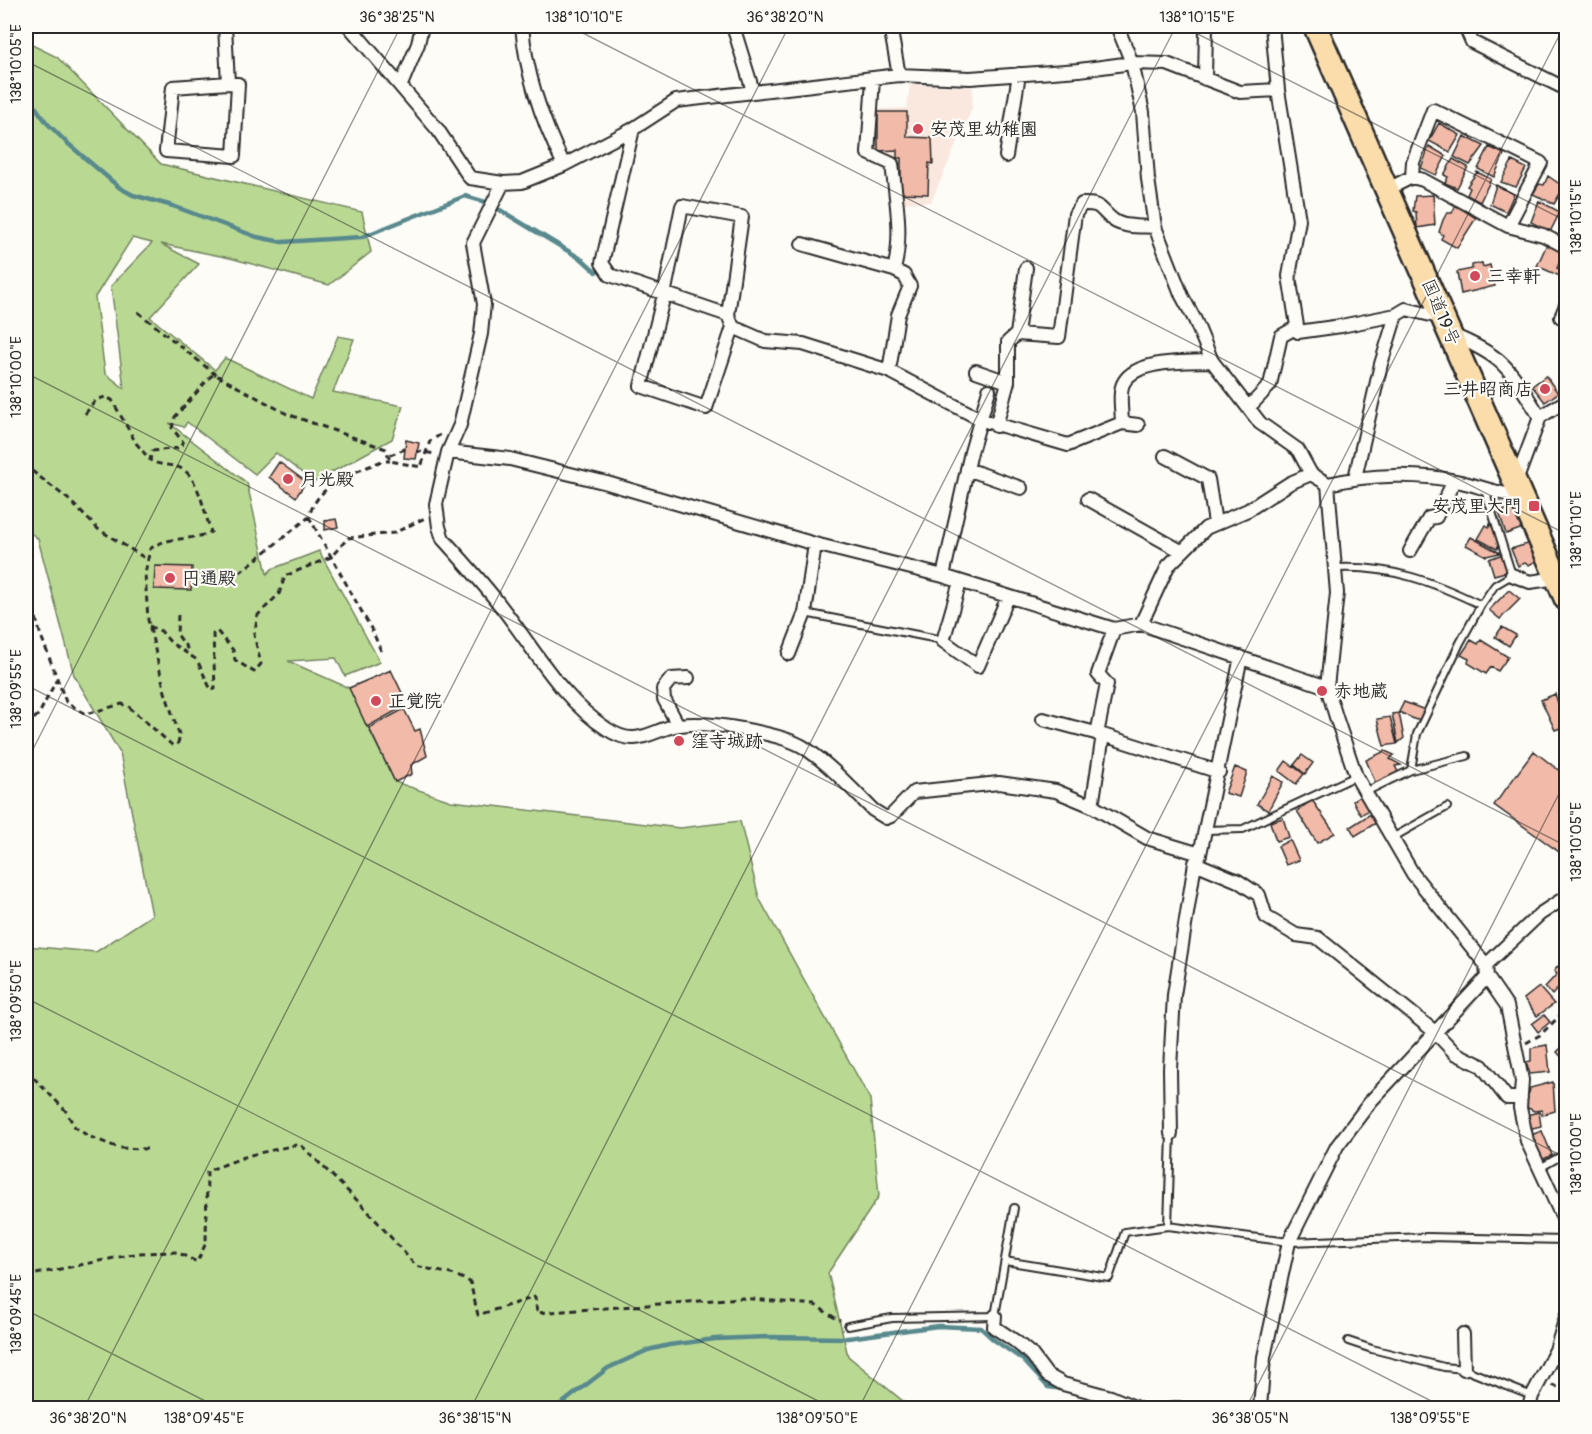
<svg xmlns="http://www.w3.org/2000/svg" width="1592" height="1434" viewBox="0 0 1592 1434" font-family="Pangolin,'Klee One',sans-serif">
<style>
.built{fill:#fae8df}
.green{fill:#b9d993;stroke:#72825f;stroke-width:1.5;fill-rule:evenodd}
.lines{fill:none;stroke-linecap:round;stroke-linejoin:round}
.stream{stroke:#59898d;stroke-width:4.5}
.building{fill:#f2baa8;stroke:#2b2b2b;stroke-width:1.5}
.lane-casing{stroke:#2b2b2b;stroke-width:10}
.street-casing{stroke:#2b2b2b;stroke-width:16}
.highway-casing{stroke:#2b2b2b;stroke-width:27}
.path{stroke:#2b2b2b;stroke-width:3;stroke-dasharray:6 4.5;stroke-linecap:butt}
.lane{stroke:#fdfcf7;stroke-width:6}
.street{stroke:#fdfcf7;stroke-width:12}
.highway{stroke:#faddab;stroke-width:22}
.ticks{fill:none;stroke:#2b2b2b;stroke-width:1.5;stroke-opacity:0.45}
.poi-dot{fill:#d1495b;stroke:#fdfcf7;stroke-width:2}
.labels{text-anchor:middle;stroke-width:4.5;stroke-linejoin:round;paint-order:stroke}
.poi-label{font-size:18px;font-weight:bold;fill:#2b2b2b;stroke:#fdfcf7;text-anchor:start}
.street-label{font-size:18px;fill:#2b2b2b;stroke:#fdfcf7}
.neatline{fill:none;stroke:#2b2b2b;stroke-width:2}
.ticks-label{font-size:15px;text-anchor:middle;fill:#2b2b2b}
</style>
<rect width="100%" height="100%" fill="#fdfcf7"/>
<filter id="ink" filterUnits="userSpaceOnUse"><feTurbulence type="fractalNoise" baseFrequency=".0167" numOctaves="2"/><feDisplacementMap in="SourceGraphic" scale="12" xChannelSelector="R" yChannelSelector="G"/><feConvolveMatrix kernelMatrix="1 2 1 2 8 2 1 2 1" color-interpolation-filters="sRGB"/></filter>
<g filter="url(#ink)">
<path class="built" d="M910,84L973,87L972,109L931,202L901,203L896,161L872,150L875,109L907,108Z"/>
<path class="green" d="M26,42L57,57L161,164L362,212L371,252L329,285L230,258L161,244L199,264L150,317L215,370L225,358L311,399L338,336L354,339L333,392L403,406L392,439L314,482L276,453L255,474L187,422L184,427L169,423L247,483L267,574L272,569L319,551L380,662L345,676L336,658L288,661L349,688L395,782L451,801L680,828L740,821L759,898L870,1099L879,1196L828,1273L848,1356L904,1402L906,1408H26V946L96,952L152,915L120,753L74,675L38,539L26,529ZM132,238L152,243L111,286L124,388L105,373L95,297Z"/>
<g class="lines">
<path class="stream" d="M26,94L47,123L65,141L120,188L133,195L173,206L257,237L282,242L362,237L465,196L489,203
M500,210L583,260L596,272
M556,1408L608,1368L648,1350L669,1345L715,1339L768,1337L848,1338L938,1326L981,1328L994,1340L1023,1360L1048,1387L1064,1389"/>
</g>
<path class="building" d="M878,112H907V137L932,138L933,164L929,163L928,194L901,193V158H897V150L878,151Z
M1439,123L1460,135L1450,152L1429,141Z
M1464,136L1484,146L1470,165L1454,157Z
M1429,146L1446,156L1436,175L1421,168Z
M1489,147L1504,154L1494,177L1478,169Z
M1453,159L1468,167L1457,188L1445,183L1448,177L1444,175Z
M1512,161L1526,168L1516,187L1501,182Z
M1477,172L1491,179L1480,202L1467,195L1470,188L1467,186Z
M1548,176L1564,187L1554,204L1533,194L1539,184L1544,185Z
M1496,185L1514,194L1506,212L1490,204Z
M1433,195L1435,225L1417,228L1416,212L1413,211L1415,196Z
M1539,201L1560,212L1550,232L1531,222Z
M1456,205L1476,218L1457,248L1441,239L1443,235L1439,232L1443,220L1447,213H1452Z
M1547,244L1564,253L1557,268L1564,271L1562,277L1537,266Z
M1482,263L1483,267L1490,265L1495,286L1461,294L1457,272L1472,269V265Z
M1546,376L1558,393L1545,402L1532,386Z
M406,440L419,443L416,459L404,458Z
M279,462L306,482L296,497L269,477Z
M1515,507L1523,528L1506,534L1499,512Z
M336,519L338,527L325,530V521Z
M1490,524L1496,532L1499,544L1497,549L1478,539L1486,525L1489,527Z
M1471,537L1500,553L1486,556L1466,545Z
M1531,543L1538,560L1529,565L1525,563L1518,566L1511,549Z
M1503,554L1509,571L1494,575L1489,559Z
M155,566L192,567L191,590L154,589Z
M1509,590L1520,599L1500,619L1489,610Z
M1502,627L1516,635L1509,646L1495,637Z
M1471,640L1478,644L1481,640L1508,657L1498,671L1491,667L1486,674L1468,663L1469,659L1461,655Z
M391,670L403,695L400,699L403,707L367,727L349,688Z
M1555,694L1566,726L1555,730L1541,700Z
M1404,702L1425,710L1421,719L1416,720L1399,712Z
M404,709L415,731L420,729L427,756L411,765L412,774L395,782L369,728Z
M1399,713L1404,738L1398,743L1392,714Z
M1390,717L1397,744L1384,746L1377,719Z
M1385,751L1394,755L1390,759L1401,765L1395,766L1399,774L1376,784L1366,760Z
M1534,751L1566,776L1560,786L1566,791V857L1494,805Z
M1302,755L1313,763L1305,774L1294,765Z
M1286,761L1304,774L1296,784L1279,771Z
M1235,767L1247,772L1239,797L1225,793Z
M1273,776L1283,782L1268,811L1257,804Z
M1362,795L1370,809L1361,815L1353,801Z
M1312,800L1335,833L1317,843L1297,811Z
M1372,813L1379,821L1355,836L1350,827Z
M1283,818L1289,837L1276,841L1270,822Z
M1290,840L1299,860L1286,865L1278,846Z
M1566,957V980L1552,995L1545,987L1557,974L1554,971Z
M1539,987L1554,1004L1537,1016L1524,999Z
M1544,1015L1550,1022L1538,1032L1532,1024Z
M1566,1043V1062L1557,1052Z
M1547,1045L1550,1072L1530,1074L1526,1062L1531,1061V1048Z
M1553,1082L1555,1111L1542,1115V1110L1534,1111L1526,1107L1523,1093H1529L1530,1088Z
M1539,1112L1541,1126L1528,1129L1526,1115Z
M1542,1131L1552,1155L1542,1160L1531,1135Z"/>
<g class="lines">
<defs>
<path id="lane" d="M1336,568C1389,565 1434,582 1481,605L1495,585L1512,575L1485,490
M805,613L943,640
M1411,770L1467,756
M1365,792L1411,770L1417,734L1460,643L1481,605
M1205,830L1243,829L1356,776
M1392,838L1447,807
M1171,1134L1168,1226L1289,1242L1427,1237L1566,1240
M1540,1168L1566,1153
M1005,1261L1109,1278L1125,1232L1168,1226
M848,1326L892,1318L995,1316L1014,1208
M1348,1341L1372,1349L1444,1367L1464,1369L1532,1396"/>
<path id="street" d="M225,26L228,83
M349,26L438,130L470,178L503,183L522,182L564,165L633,129L676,101L899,75L970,78L1079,70L1132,63L1167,64L1240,92L1278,90
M522,26C526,75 542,121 564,165
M733,26L753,91
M890,26L899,75
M1117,26L1132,63L1143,112L1148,179L1155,227L1182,296L1195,320L1212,361L1260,423L1298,450L1311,474L1328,484C1370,474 1419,473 1461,482C1478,486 1493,492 1511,495L1540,417L1566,401
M1272,26L1278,90L1299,220L1289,276L1298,332L1341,326L1396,315
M1465,26L1472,42L1566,89
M873,79L868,153L892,164C896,200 903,235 894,270L904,275L910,286L898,315L889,371
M1205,79L1206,27
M228,83L238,84L234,156L166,151L173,87Z
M401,85L418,44L422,26
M633,129L602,263L610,275L728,315
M1006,156L1019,74
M503,183L473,243L484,304L481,334L460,425L448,452L436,504L439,527L443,539C464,562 485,585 503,609C535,650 562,700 607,729C638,750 653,728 680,725C708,721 782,733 805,748C830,765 852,789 873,810L886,818L891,816L914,792L999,783L1056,791L1092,806L1147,838L1200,854
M1386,190L1412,177L1423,180L1508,226L1541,163L1433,110L1413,162L1412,177
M682,206L742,217L728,315L733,327L706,408L641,386L664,295Z
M1508,226L1543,235L1566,247
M802,244L894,270
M1566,305L1561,317L1566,320
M733,327L765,341L803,344L889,371L982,420L1068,445L1122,423C1122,412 1118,391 1124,382C1137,359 1189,362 1212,361
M1017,334L1026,268
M1450,334C1506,357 1509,368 1540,417
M976,371L1008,382
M1249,407L1270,385L1281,336L1297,327
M1122,423L1138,425
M996,426L1008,382V342L1017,334L1059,337L1075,214L1082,204C1102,203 1099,209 1113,220C1124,228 1142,226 1155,227
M448,452L510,459L607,483L815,544L943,576L1114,629L1141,624L1327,687
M1165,456L1208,479L1215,523
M967,469L1021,488
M1355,478L1381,364L1396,315L1406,309L1443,318
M1328,484L1337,593L1327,687L1336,717L1356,776L1413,874L1486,965L1487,977L1507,1006L1522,1080L1520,1108L1527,1141L1566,1225
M1088,499L1181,551
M1410,551L1429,518L1436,517L1454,481
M1512,575L1530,582L1557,578
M943,576L971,452L989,390
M960,582L943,641L978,666L1008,597
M1141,624L1168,566L1206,528L1248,510L1290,483L1311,474
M789,654L805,613L815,544
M1043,719L1103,735L1219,772
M678,725L664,699L663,689L671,679L688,678
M1097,734L1107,684L1098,674L1114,629
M1092,806L1103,735
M1195,863L1238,881L1259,895L1266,917L1296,935L1318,938L1435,1032L1455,1053L1482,1066L1507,1098H1521
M1486,965L1540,914L1566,897
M1171,1134L1170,1069L1174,995L1195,863L1200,854L1241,657
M995,1316L994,1327L1015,1341L1032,1355L1047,1375L1063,1384L1111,1397L1137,1408
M1463,1334L1464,1369
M1173,1408H1179
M1260,1408L1264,1357L1289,1242L1337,1146L1371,1101L1487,977
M1529,1408L1532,1396L1556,1350L1566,1317"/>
<path id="highway" d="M1315,26L1566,599"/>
</defs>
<use href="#lane" class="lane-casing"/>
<use href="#street" class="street-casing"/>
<use href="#highway" class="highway-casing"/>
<path class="path" d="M138,312L216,375
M85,414L96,400L105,397L112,400L136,443L150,460
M416,451L436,454
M390,455L405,449
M26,462L32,471L68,499L98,529L148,560
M199,575L223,578L239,573L309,517
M26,577L40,633L66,702L86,714L122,704L129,707L172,745H177L180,737L165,692L148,620L145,574L150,549C167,535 191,542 211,532C205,515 199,478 182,469C172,463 160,467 150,460L152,451L180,448L183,442L172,428L175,417L211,376L216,375L287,414L386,449L390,461L421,467L430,441L440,435
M178,615L177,634L189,651
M149,626L161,631L171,643L197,660L211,690L215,689L213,634L217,631L233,650L235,660L254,672L261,664L254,635L258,615L279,594L285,576L331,557L348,538L394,533L425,518
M381,651L373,632L309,517C317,484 353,473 382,461H390
M26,726L39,714L57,679
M1526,1043L1540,1035L1566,1010
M26,1070L65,1110L75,1127L88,1136L119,1148L147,1149
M26,1276L139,1253L177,1252L197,1262L206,1243L207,1171L250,1155L300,1144L366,1209L416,1266L455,1275L470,1282L478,1315L535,1297L537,1313L742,1298L815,1305L840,1321
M1552,1385L1563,1389L1566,1398"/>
<use href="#lane" class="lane"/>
<use href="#street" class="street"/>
<use href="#highway" class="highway"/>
</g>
</g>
<path class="ticks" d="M569,26L1566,534M1182,26L1566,221M26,61L1566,846M26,373L1566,1158M26,685L1445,1408M26,763L401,26M26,998L832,1408M26,1310L219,1408M84,1408L789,26M471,1408L1176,26M859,1408L1564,26M1246,1408L1566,780"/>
<g class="poi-dot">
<circle cx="918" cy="129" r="6"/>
<circle cx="1475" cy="276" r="6"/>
<circle cx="1545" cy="389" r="6"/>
<circle cx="288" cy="479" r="6"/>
<rect x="1528" y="500" width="12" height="12" rx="3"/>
<circle cx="170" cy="578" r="6"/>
<circle cx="1322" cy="691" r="6"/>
<circle cx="376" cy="701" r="6"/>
<circle cx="679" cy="741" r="6"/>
</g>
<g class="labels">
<g class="poi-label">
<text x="930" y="135">安茂里幼稚園</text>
<text x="1487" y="282">三幸軒</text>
<text x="1533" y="395" text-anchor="end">三井昭商店</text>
<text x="300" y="485">月光殿</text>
<text x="1522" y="512" text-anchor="end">安茂里大門</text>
<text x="182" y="584">円通殿</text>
<text x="1334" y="697">赤地蔵</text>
<text x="388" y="707">正覚院</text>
<text x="691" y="747">窪寺城跡</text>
</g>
<g class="street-label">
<text transform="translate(1441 312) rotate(67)" y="6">国道19号</text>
</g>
</g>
<rect width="1592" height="1434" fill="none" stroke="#fdfcf7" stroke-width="66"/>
<rect x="33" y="33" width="1526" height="1368" class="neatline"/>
<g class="ticks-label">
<text x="397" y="22">36°38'25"N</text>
<text x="584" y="22">138°10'10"E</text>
<text x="785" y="22">36°38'20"N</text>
<text x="1197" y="22">138°10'15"E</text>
<text transform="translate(16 64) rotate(-90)" y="5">138°10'05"E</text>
<text transform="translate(1576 217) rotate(-90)" y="5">138°10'15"E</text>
<text transform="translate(16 377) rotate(-90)" y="5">138°10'00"E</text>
<text transform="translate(1576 530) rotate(-90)" y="5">138°10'10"E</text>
<text transform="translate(16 689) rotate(-90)" y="5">138°09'55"E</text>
<text transform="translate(1576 842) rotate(-90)" y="5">138°10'05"E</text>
<text transform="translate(16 1001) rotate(-90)" y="5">138°09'50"E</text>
<text transform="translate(1576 1154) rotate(-90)" y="5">138°10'00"E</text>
<text transform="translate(16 1314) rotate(-90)" y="5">138°09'45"E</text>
<text x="88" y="1423">36°38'20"N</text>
<text x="204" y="1423">138°09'45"E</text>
<text x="475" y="1423">36°38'15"N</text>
<text x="817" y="1423">138°09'50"E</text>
<text x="1250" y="1423">36°38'05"N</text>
<text x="1430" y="1423">138°09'55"E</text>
</g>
</svg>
